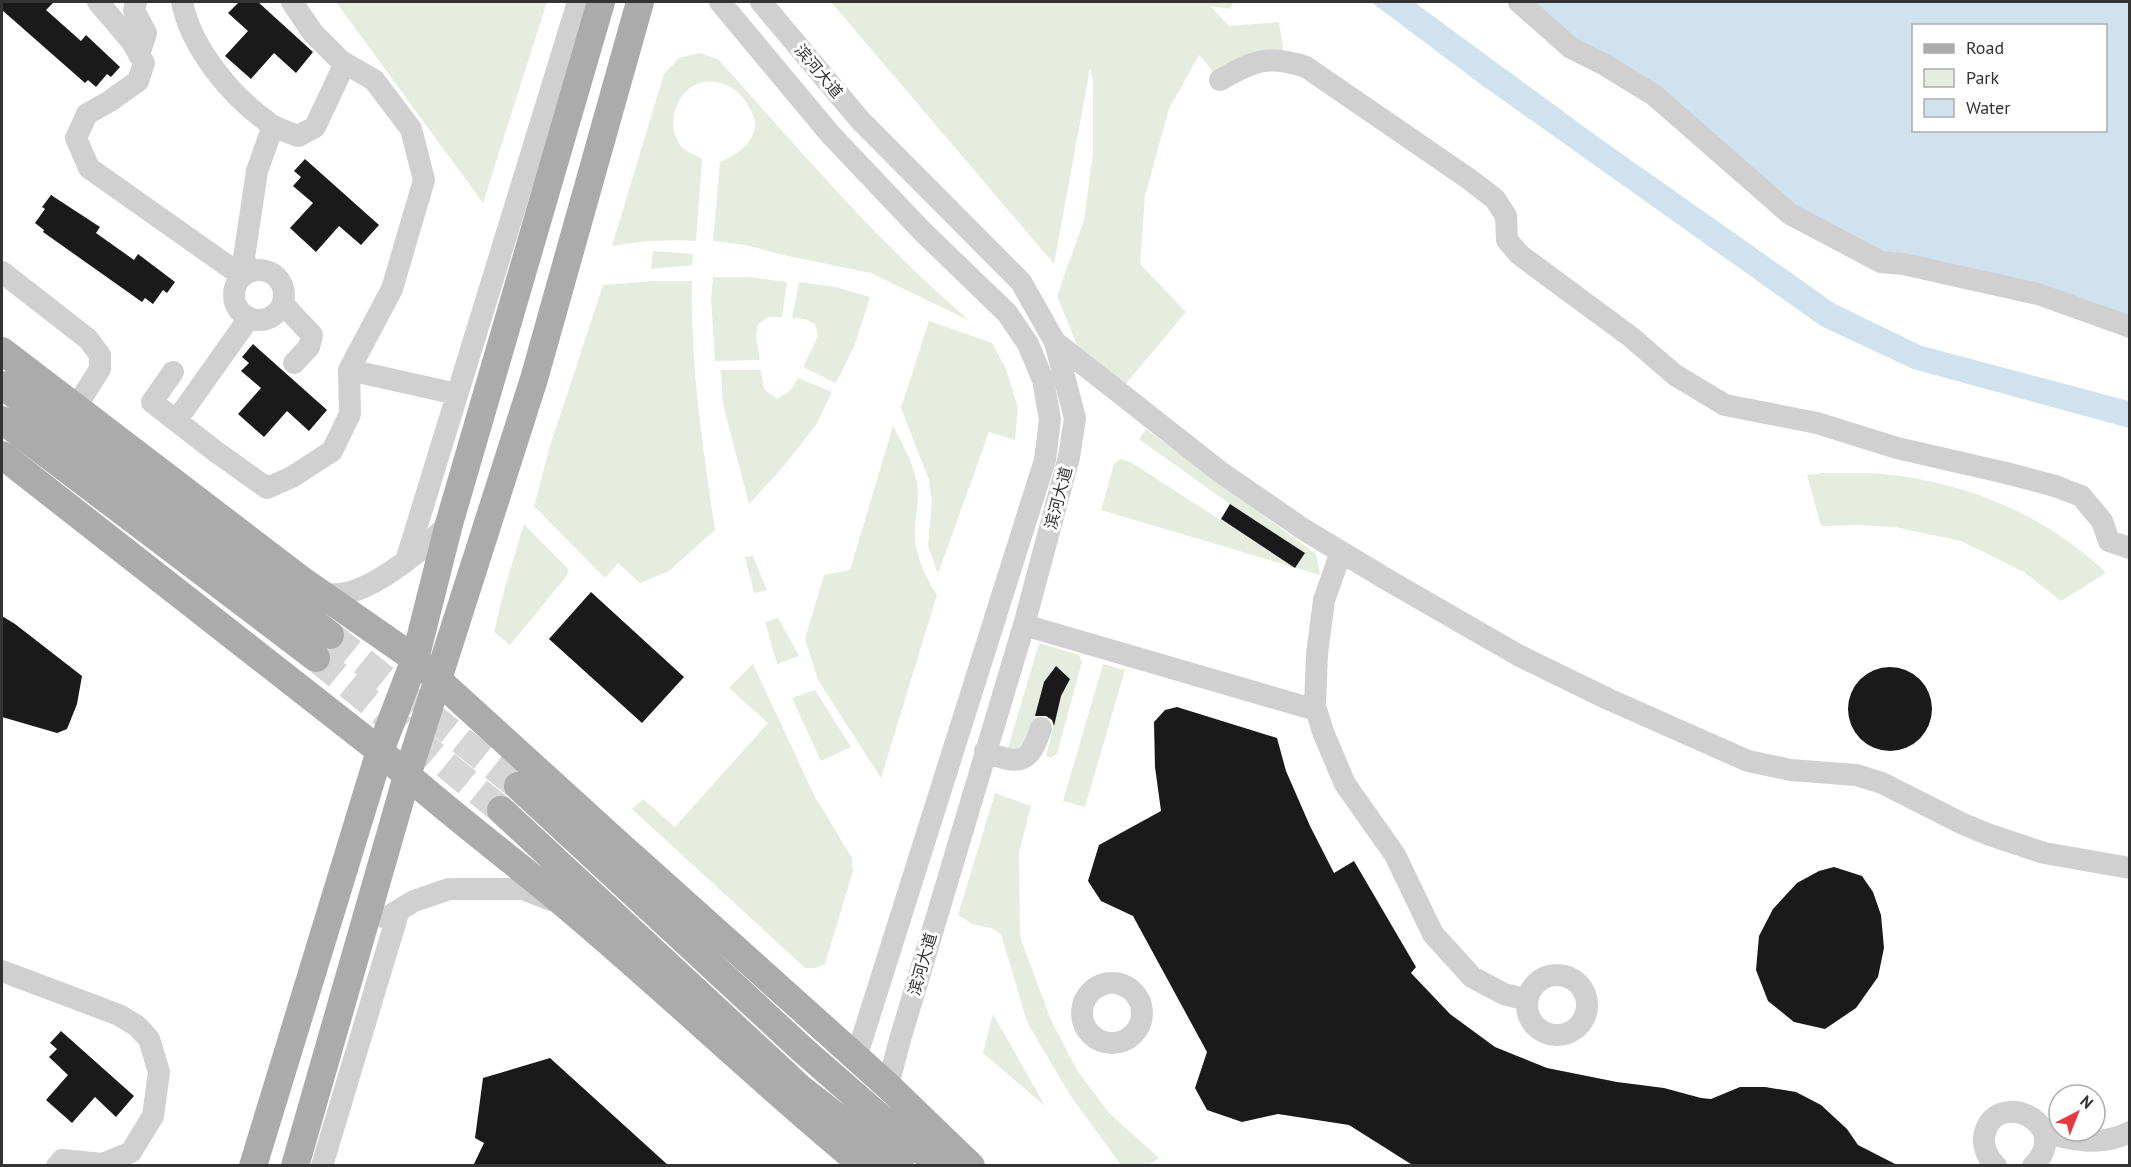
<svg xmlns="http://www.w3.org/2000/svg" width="2131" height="1167" viewBox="0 0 2131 1167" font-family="'PT Sans','Noto Sans SC',sans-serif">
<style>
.green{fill:#e6ecdf}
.water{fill:#cfe2ee;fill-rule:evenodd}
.building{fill:#1a1a1a}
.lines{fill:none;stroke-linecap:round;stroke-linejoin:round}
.major-tunnel{stroke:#d6d6d6;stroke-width:28;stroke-dasharray:28 14;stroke-linecap:butt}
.minor{stroke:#d0d0d0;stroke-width:22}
.major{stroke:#ababab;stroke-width:28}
.labels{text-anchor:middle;stroke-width:6;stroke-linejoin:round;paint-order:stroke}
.street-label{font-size:16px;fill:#333;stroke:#fff}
</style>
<rect width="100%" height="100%" fill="#fff"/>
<path class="green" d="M336,2H547L483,203Z
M831,2H1233L1231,9L1210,6L1229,26L1279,22L1285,60L1220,80L1199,55L1169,109L1145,196L1140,264L1186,312L1124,386L1078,348L1057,296L1084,220L1093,153V81L1090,69L1054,264Z
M700,53L719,60C799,149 878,243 970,321L871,273L783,255L746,245L713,241L720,162C736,155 755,144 755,123C754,114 748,105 743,98C733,84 709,76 693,86C673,98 666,129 682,147C687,152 696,155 702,159L696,241C667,239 641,241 612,246L664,74L679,58Z
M653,251L693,254L692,265L651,269Z
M713,277H749L787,282L782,317H768L758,324L756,335L760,360L715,361L711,298Z
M656,281H692C690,365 703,447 715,530L669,571L640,583L618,563L605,578L534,506L550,446L603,285Z
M799,282L835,287L870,297L855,344L836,383L803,367L818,336L815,324L805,319L792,318Z
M929,321L992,343L1006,369L1018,408L1015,440L989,432L938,574L928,546L932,502L929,480L901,408Z
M721,370H761L764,389L777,399L791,390L798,378L832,392L816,425L784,466L749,504L723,404Z
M893,426C902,443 913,462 917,482C920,499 915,516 915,534C915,555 925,577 937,595L881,778L818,680L805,639L824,575L850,570Z
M1146,429L1316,554L1320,575L1101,510L1114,464L1121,459L1132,463L1295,568L1305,553L1230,504L1139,439Z
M1823,473C1848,473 1875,472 1901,476C1977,487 2051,519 2106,573L2061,601L2024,572L1961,541L1895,527L1857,525L1821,526L1807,475Z
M524,524L569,570L565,578L510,645L494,632L505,587Z
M753,556L767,590L754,593L745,557Z
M778,618L799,656L777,664L765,622Z
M1039,643L1079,655L1082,662L1057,754L1051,758L1046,756L1061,696L1070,679L1056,666C1034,691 1041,729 1017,749L1008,748Z
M753,664L815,797L852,858L853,871L825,964L815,968H805L632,809L643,799L675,827L768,723L729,688Z
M1103,664L1125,670L1085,807L1063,801Z
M815,690L851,747L821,761L792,698Z
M995,793L1031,806L1019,853L1020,937L1051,1020L1077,1070L1109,1113L1159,1158L1148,1165H1121L1070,1095L1027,1022L1001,934L991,928L972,924L958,915Z
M993,1014L1045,1106L983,1053Z"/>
<path class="water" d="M1371,2H1414L1598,137L1835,304L1922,346L2129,401V428L1913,369L1821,326L1483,86Z
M1522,2H2129V331L2039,300L1892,267L1790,214L1607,63ZM1914,26H2106V130H1914Z"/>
<path class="building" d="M2,2H54L46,10L81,41L86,35L120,67L111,77L107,74L96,87L88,80L85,83L2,10Z
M239,2H258L313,52L296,73L274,53L251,79L225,56L248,31L228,13Z
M305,159L379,225L361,245L339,226L316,252L290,228L313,203L293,186L301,177L294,171Z
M51,195L100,227L96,233L134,260L138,254L175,282L167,293L163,290L153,304L145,298L142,302L43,232L44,230L35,223L45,209L42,207Z
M253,344L327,410L309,431L287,411L264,437L238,414L261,388L241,371L249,363L242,357Z
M1230,504L1305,553L1295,568L1221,519Z
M591,592L684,677L642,723L549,639Z
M2,616L15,624L82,676L77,704L67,729L57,733L2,717Z
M1056,666L1070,679L1061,696L1054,726L1052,720L1046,716H1035L1044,682Z
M1848 709a42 42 0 1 1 84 0a42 42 0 1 1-84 0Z
M1177,707L1277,738L1286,771L1310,826L1334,873L1354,861L1416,967L1411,973L1450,1014L1495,1047L1547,1068L1617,1082L1664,1088L1701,1098L1711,1099L1740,1087H1765L1796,1092L1821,1105L1847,1129L1858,1145L1899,1166H1414L1349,1125L1278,1114L1242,1122L1207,1110L1195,1088L1207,1052L1133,916L1101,901L1088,881L1099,845L1161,811L1155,767L1154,722L1165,710Z
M1834,867L1862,876L1873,892L1881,915L1884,948L1878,977L1856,1008L1825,1029L1794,1022L1768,1001L1756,970L1759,936L1773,909L1797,883L1819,871Z
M61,1031L134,1096L116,1117L95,1097L72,1123L46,1100L68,1075L49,1057L57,1049L50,1043Z
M550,1058L669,1166H473L484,1143L475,1138L483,1078Z"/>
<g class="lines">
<path class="major-tunnel" d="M330,635L518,786
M316,658L501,810"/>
<path class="minor" d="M98,2L132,42L144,63L138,81L110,101L87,114L76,138L89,168L242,276
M136,2L134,10L146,33L139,55
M182,2C191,48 231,96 269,123C277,129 289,132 298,136L315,127L345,63
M292,2L313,33L341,61L374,80L411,129L424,180L392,289L349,370L457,394
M720,2L831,135L923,232L1007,313L1028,344L1043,380L1050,419L1045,460L856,1058
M761,2L860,120L1021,282L1055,342L1075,418L1069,457L1024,625L899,1043L888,1086
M1519,2L1571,48L1605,65L1654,95L1790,214L1881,262L1903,264L2038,294L2130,327
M1220,80C1253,61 1268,54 1306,67L1469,179L1495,199L1506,216L1507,240L1520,255L1631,337L1675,375L1725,405L1817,423L1897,448L2006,473L2055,486L2081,496L2102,521L2109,541L2130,548
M234 295a25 25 0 1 1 50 0a25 25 0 1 1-50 0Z
M2,272L88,339L100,355V369L76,407
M249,272L244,258L257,171L273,126
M283,304L312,335L309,347L294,363
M1055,342L1219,471L1303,529L1386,579L1518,655L1608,699L1748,761L1791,770L1856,775L1882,783L1963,824L1990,835L2044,853L2130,868
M173,372L152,402L215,451L267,488L292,477L332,451L350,414L349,370
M176,421L249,318
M1341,552L1324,600L1317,654L1315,706L1323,732L1345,784L1395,855L1433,934L1472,977L1504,994L1527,1000
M406,561L578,2
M318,590C354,611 424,548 449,524
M1024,625L1316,710
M985,751C1019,766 1030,764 1041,728
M386,918L414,901L449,889H523L551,900
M2,971L119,1015L137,1026L149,1039L159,1072L153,1116L131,1152L103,1164L62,1160L57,1166
M1527 1005a30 30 0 1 1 60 0a30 30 0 1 1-60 0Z
M1082 1013a30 30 0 1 1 60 0a30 30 0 1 1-60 0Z
M2043,1131C2070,1141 2103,1146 2130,1132
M322,1166L399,910
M1996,1166C1988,1158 1983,1148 1984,1137C1993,1085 2076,1123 2033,1166"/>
<path class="major" d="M2,351L303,581L415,659L614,840L888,1086L971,1166
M2,385L330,635
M2,420L316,658
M2,455L380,751C440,807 507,855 569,908C669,992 763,1083 864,1166
M518,786L804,1051L906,1140L944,1166
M501,810L800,1088L900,1166
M253,1166L380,751L415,659L449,524L601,2
M295,1166L407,776L534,379L640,2"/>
</g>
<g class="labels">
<g class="street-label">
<text transform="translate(819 71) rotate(50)" y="6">滨河大道</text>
<text transform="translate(1058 498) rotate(-75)" y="6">滨河大道</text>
<text transform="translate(922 964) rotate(-74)" y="6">滨河大道</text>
</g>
</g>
<rect width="2131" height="1167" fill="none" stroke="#333333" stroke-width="6"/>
<rect x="1912" y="24" width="195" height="108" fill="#ffffff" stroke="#adadad" stroke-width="1.5"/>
<rect x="1924" y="44" width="30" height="9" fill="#ababab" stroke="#adadad" stroke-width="1.5"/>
<text x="1966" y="54" font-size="18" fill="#333333">Road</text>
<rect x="1924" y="69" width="30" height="18" fill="#e6ecdf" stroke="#adadad" stroke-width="1.5"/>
<text x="1966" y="84" font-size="18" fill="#333333">Park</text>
<rect x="1924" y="99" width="30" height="18" fill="#cfe2ee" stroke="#adadad" stroke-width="1.5"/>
<text x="1966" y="114" font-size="18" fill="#333333">Water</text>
<g transform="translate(2077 1113) rotate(42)"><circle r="28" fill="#ffffff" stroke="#adadad" stroke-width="1.5"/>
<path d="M0-4.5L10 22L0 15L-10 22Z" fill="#e63946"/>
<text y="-9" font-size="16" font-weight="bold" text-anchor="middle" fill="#333333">N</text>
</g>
</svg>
